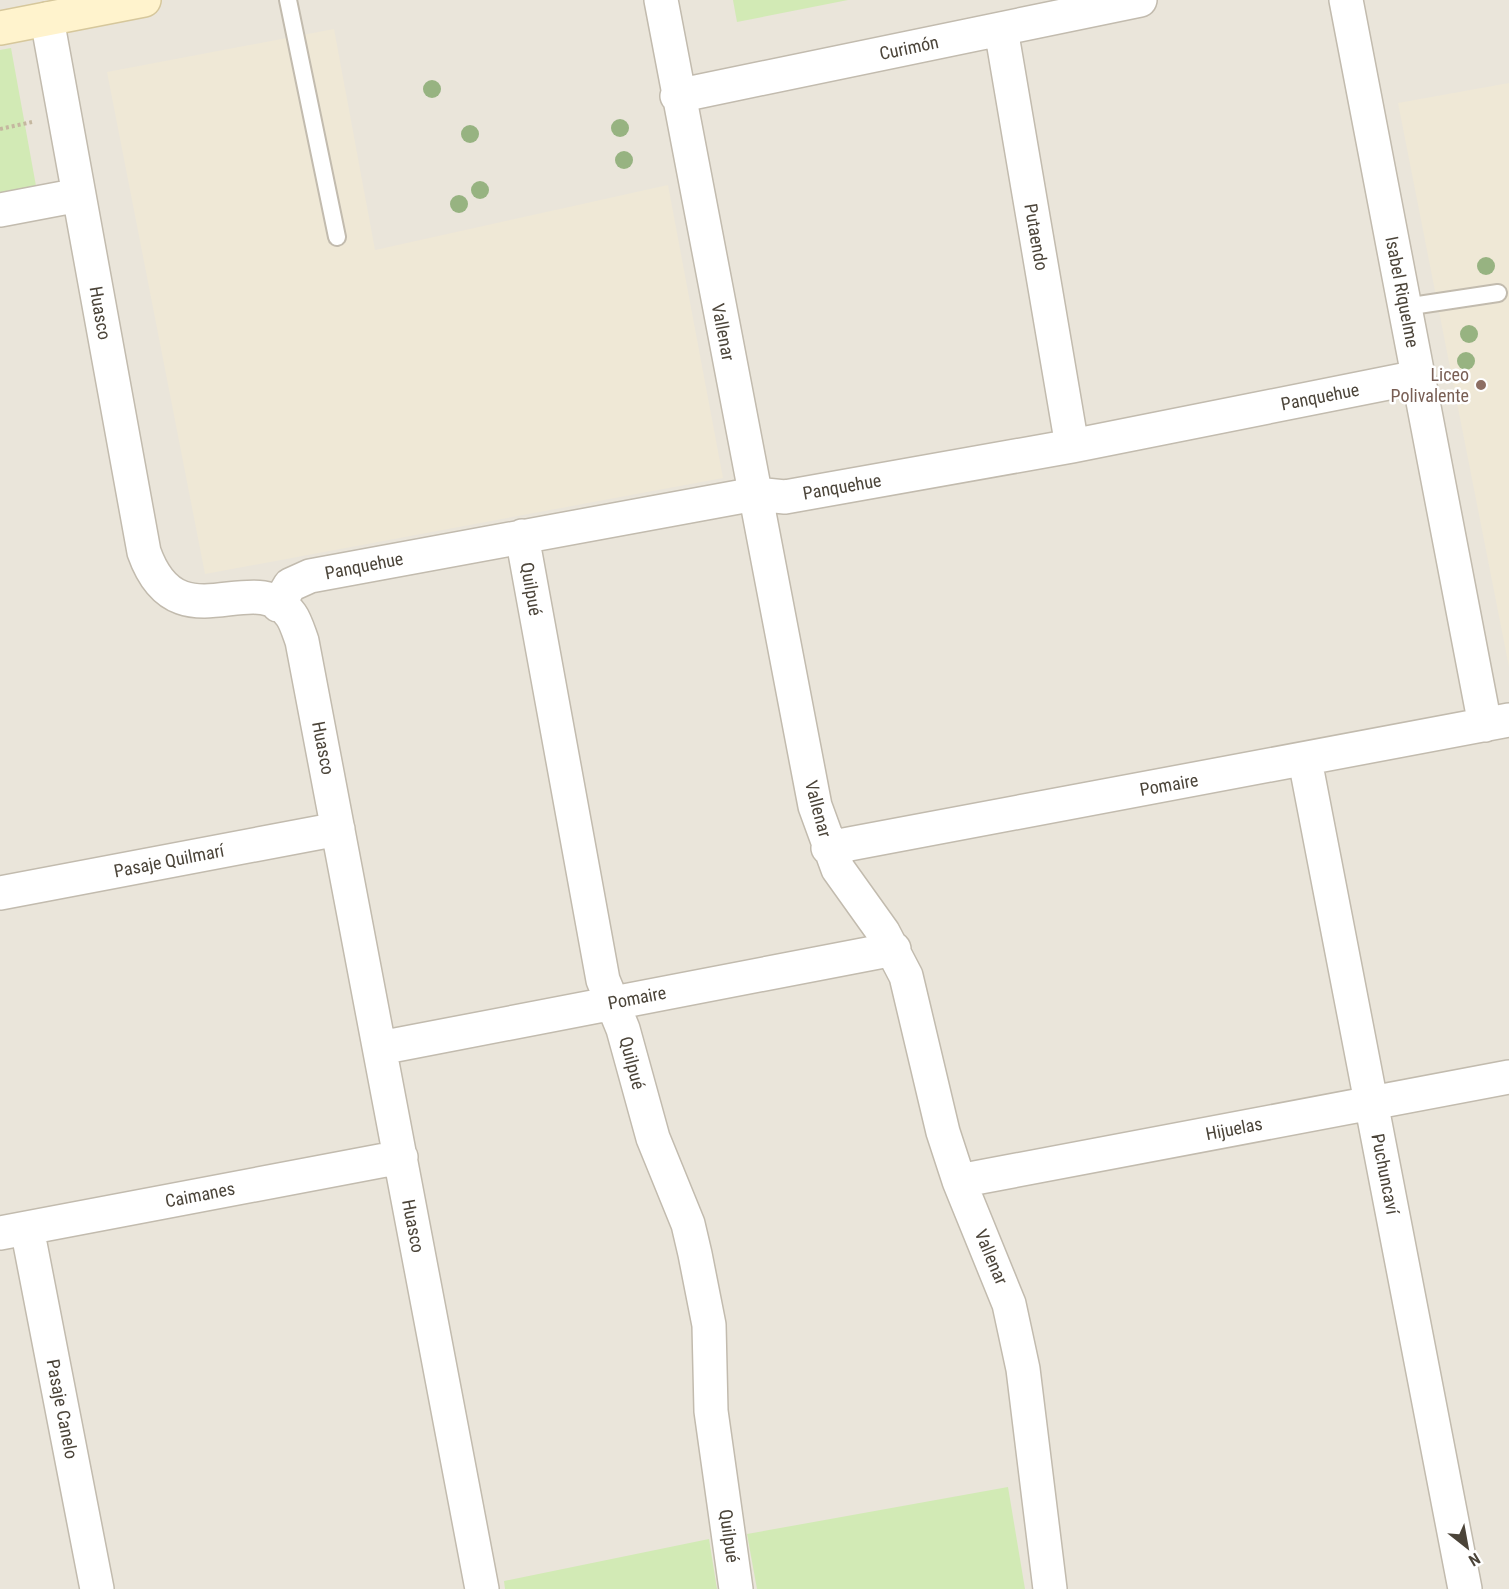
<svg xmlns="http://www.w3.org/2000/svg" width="1509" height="1589" viewBox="0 0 1509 1589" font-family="'Roboto Condensed',sans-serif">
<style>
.residential{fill:#eae5da}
.education{fill:#efe8d6}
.green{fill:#d2eab5}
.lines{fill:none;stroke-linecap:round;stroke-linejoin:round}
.lane-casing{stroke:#c2bbae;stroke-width:20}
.street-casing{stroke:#c2bbae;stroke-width:36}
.secondary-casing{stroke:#d6c79b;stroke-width:36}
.path{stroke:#c4b79f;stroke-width:4;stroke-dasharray:3 3;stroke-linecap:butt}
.lane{stroke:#fff;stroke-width:16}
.street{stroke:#fff;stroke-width:33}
.secondary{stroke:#fff3cd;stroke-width:33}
.tree{fill:#97b381}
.education-dot{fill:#8d6e63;stroke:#fff;stroke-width:2}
.labels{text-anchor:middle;stroke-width:5;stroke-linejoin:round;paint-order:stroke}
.street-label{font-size:18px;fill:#4b4439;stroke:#fff}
.education-label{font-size:18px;fill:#785e54;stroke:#fff;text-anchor:end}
</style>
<rect width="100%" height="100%" fill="#f6f3ec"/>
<path class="residential" d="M0,0H1509V1589H0Z"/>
<path class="education" d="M334,29L375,250L668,185L723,478L205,574L107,72Z
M1509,83V667L1398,103Z"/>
<path class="green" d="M733,0H848L737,22Z
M11,48L36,186L0,193V50Z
M1008,1487L1025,1589H757L747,1534Z
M709,1539L717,1589H505L504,1581Z"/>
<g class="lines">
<defs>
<path id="lane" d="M288,0L337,237
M1405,307L1498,293"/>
<path id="street" d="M661,0L815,806L838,869L883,932L906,976L943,1132L959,1181L1009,1304L1023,1369L1050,1589
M1346,0L1485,725
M47,19L144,552C178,648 254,564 291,615C296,622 299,633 302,641L482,1589
M1001,29L1072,446
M677,96L1140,0
M0,210L79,195
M522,536L603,980L623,1029L653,1138L688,1224L695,1254L709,1325L711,1411L736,1589
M278,605L290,585L310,576L755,494L785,497L1072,446L1418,377
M1305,760L1465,1589
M828,848L1509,720
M0,893L338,829
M380,1048L894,949
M959,1181L1509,1077
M27,1228L97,1589
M0,1233L401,1157"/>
<path id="secondary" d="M0,28L144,0"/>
</defs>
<use href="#lane" class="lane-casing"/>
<use href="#street" class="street-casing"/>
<use href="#secondary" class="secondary-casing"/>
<path class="path" d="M0,129L32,122"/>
<use href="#lane" class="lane"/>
<use href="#street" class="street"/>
<use href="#secondary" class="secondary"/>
</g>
<g class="tree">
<circle cx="432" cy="89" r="9"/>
<circle cx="620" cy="128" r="9"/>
<circle cx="470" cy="134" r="9"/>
<circle cx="624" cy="160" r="9"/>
<circle cx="480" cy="190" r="9"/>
<circle cx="459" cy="204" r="9"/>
<circle cx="1486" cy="266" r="9"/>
<circle cx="1469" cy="334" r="9"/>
<circle cx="1466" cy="361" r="9"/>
</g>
<circle class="education-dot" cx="1481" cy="385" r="6"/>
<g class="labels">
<g class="street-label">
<text transform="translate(909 48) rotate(-12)" y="6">Curimón</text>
<text transform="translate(1036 237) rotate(80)" y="6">Putaendo</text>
<text transform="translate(1402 292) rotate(79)" y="6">Isabel Riquelme</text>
<text transform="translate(100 313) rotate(80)" y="6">Huasco</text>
<text transform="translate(723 332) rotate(79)" y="6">Vallenar</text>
<text transform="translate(1320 397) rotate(-11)" y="6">Panquehue</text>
<text transform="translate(842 487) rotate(-10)" y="6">Panquehue</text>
<text transform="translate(364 566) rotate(-11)" y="6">Panquehue</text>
<text transform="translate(531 589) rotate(80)" y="6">Quilpué</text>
<text transform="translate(323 748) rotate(79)" y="6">Huasco</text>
<text transform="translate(1169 785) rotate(-10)" y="6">Pomaire</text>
<text transform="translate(818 809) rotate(75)" y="6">Vallenar</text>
<text transform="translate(169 861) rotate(-11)" y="6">Pasaje Quilmarí</text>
<text transform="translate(637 998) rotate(-11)" y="6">Pomaire</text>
<text transform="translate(632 1063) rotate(75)" y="6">Quilpué</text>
<text transform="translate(1234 1129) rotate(-11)" y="6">Hijuelas</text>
<text transform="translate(1385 1174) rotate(79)" y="6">Puchuncaví</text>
<text transform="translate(200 1195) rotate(-11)" y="6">Caimanes</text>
<text transform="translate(413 1226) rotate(79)" y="6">Huasco</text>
<text transform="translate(991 1257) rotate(67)" y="6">Vallenar</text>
<text transform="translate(62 1409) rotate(79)" y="6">Pasaje Canelo</text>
<text transform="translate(729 1536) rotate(82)" y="6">Quilpué</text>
</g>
<g class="education-label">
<text x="1469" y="381">Liceo<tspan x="1469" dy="21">Polivalente</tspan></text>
</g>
</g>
<g transform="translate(1467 1547) rotate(149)" stroke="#ffffff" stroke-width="4.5" paint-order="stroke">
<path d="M0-4.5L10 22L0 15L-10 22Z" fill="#4b4439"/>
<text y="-9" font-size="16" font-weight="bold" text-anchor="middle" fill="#4b4439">N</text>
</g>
</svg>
